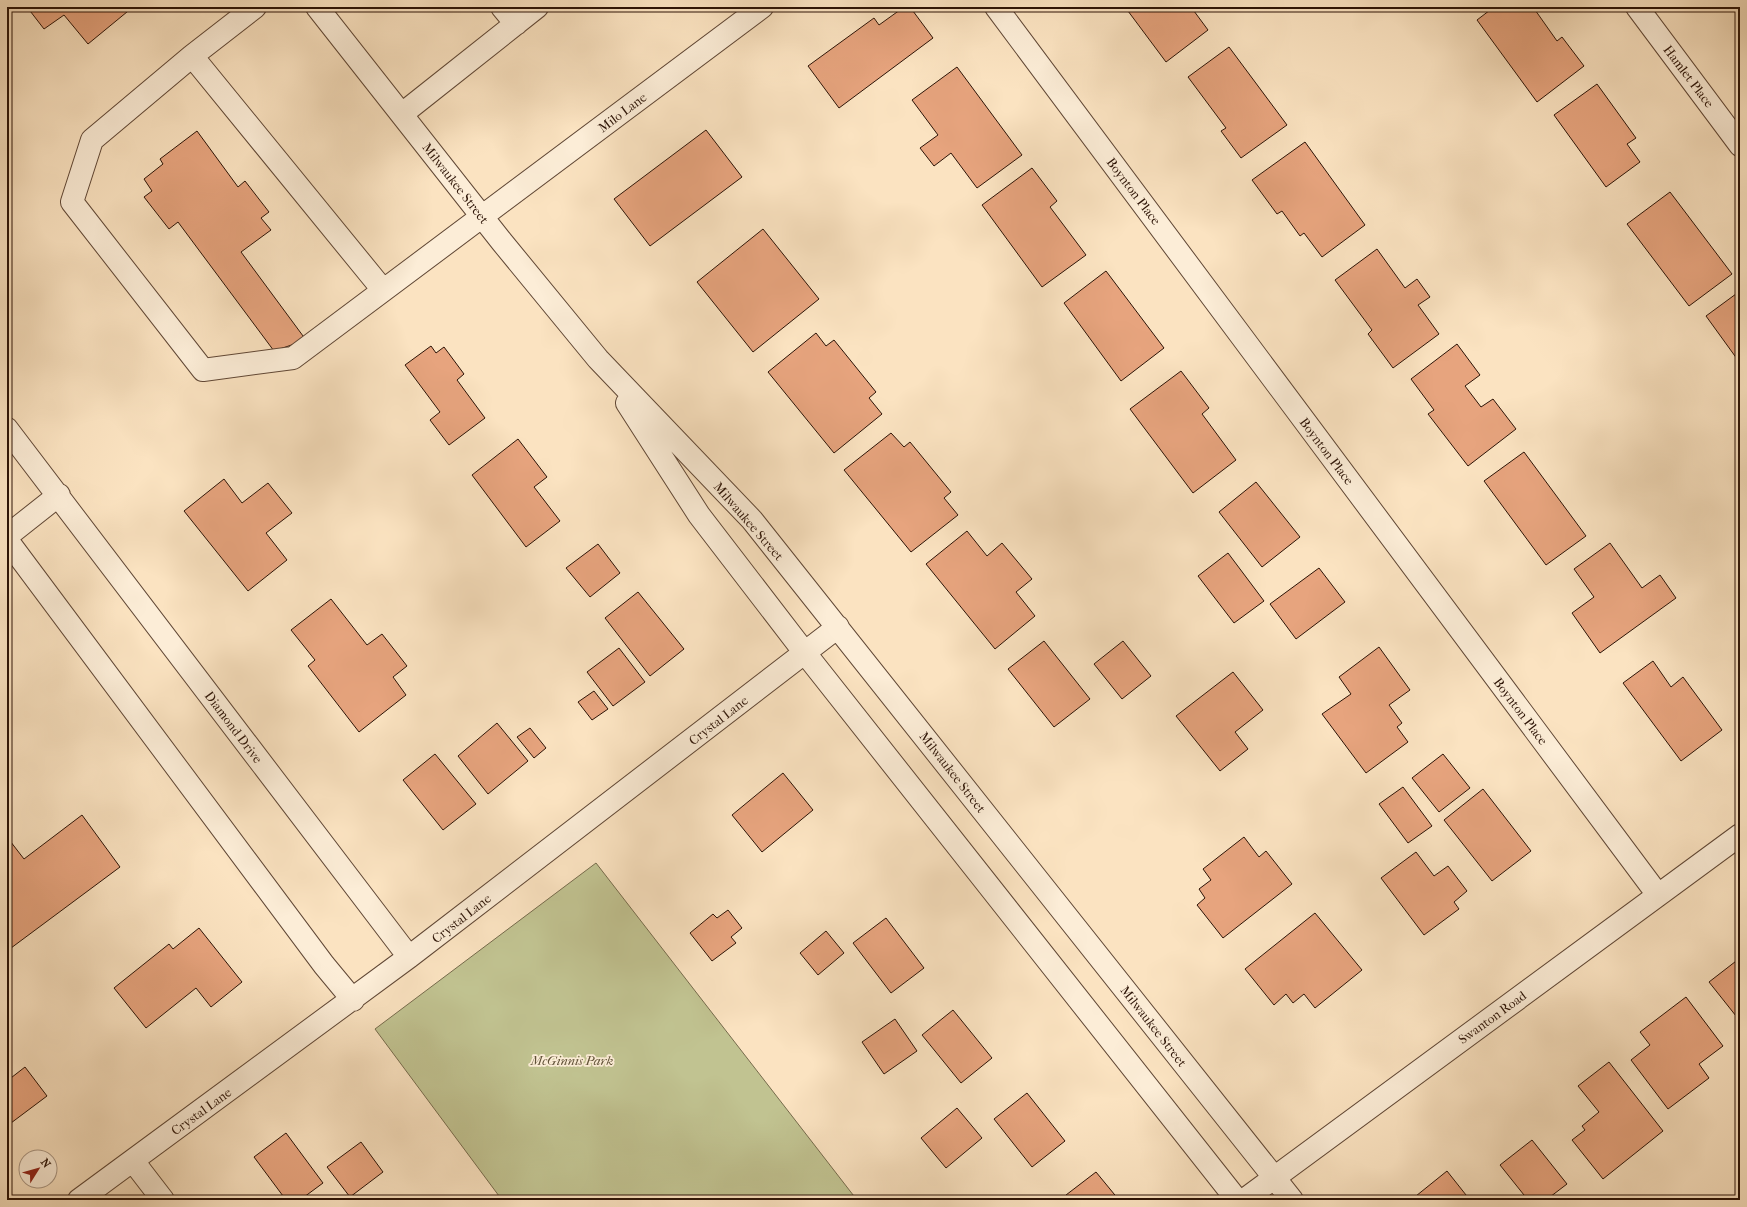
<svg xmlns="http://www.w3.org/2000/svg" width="1747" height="1207" viewBox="0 0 1747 1207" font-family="'IM FELL French Canon',serif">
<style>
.green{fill:#c1c391;stroke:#766b4c}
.building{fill:#e7a47e;stroke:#2c1306}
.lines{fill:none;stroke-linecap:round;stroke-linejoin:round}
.minor-casing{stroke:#604735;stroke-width:24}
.minor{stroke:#fcedd7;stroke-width:22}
.labels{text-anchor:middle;stroke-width:3.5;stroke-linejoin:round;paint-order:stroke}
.street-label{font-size:13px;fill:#2c1306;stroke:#fcedd7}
.park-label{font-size:13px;font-style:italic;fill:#605137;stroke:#fcedd7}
</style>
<rect width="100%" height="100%" fill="#fbe3c1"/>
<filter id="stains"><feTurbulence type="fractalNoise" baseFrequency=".005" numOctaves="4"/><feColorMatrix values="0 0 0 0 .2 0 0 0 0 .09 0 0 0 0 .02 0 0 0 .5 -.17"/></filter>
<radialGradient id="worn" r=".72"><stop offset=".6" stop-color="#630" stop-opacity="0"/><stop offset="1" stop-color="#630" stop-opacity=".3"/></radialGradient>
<path class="green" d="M596,863L857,1200H502L375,1029Z"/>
<path class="building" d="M27,7H133L88,44L64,15L44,29Z
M904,7H910L933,38L839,108L808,66L874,18L879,25Z
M1125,7H1191L1208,30L1166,62Z
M1494,7H1533L1557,41L1562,37L1584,66L1537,102L1477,20Z
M1229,47L1287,125L1241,158L1221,131L1226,128L1188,77Z
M957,67L1022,155L977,188L951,153L934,166L920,148L938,135L912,100Z
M1597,84L1636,138L1627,144L1640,162L1606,187L1554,115Z
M706,130L742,177L650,246L614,199Z
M197,131L238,187L245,181L269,212L261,218L271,230L241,252L306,340L274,351L178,222L169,229L144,197L152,191L144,179L163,164L160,159Z
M1305,142L1365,225L1322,257L1304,233L1300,236L1282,211L1277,214L1252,180Z
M1032,168L1057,201L1050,207L1086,255L1042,287L982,205Z
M1670,192L1732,274L1689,306L1627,224Z
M763,229L819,299L753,352L697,282Z
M1377,249L1405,288L1417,279L1430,297L1418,305L1439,334L1393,368L1368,334L1372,330L1335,280Z
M1106,271L1164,348L1121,381L1064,303Z
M1740,291V363L1706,316Z
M816,333L826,346L834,340L876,392L869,398L882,414L834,453L768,372Z
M1457,344L1480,375L1465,386L1481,407L1493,399L1516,429L1468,466L1428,414L1434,410L1411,379Z
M431,346L436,353L444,347L464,374L457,380L485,418L449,445L430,420L440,412L405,365Z
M1181,371L1209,408L1202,414L1236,460L1193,493L1130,409Z
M891,433L904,447L910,442L951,492L944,498L958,515L911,552L844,470Z
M518,439L547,477L534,487L560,521L526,547L472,475Z
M1524,452L1586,536L1546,565L1484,481Z
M224,479L242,503L268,483L292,513L266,533L287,560L248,591L184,511Z
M1256,482L1300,537L1262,567L1219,512Z
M967,531L987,556L1002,543L1032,579L1016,592L1035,616L995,649L926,564Z
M1610,543L1642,588L1660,575L1676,598L1600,653L1572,613L1594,597L1574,569Z
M598,544L620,573L590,597L566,568Z
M1228,553L1264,601L1234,623L1198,576Z
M1319,568L1345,602L1296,639L1270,604Z
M638,592L684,649L650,676L605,618Z
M331,599L367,645L382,634L407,666L393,677L406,695L359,732L308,666L315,660L291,630Z
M1044,641L1090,699L1054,727L1008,669Z
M1123,641L1151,676L1122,699L1094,664Z
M1379,647L1410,690L1389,705L1402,723L1397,727L1408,742L1366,773L1322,714L1351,694L1339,677Z
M619,648L645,682L613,706L587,672Z
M1653,661L1671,687L1683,677L1722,730L1681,761L1623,683Z
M1233,672L1263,710L1235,732L1248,749L1220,771L1176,716Z
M594,691L608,709L592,720L578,702Z
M497,723L528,761L488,794L458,756Z
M530,728L546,748L534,758L517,737Z
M435,754L476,804L443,830L403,780Z
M1443,754L1470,788L1439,812L1412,778Z
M783,773L813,810L762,852L732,815Z
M1403,787L1432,826L1408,843L1379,804Z
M1483,789L1531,851L1492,881L1444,820Z
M82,815L120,867L7,951V837L24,859Z
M1244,837L1259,857L1266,851L1292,884L1223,938L1197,905L1205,898L1199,889L1211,880L1203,869Z
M1416,852L1434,876L1448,866L1467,891L1454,902L1459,909L1424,935L1381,878Z
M728,910L742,928L731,937L736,943L712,961L690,933L713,914L717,918Z
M1315,913L1362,970L1315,1008L1304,994L1293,1003L1286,994L1274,1005L1245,969Z
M886,918L924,968L891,993L853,943Z
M199,928L242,982L211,1007L196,988L146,1028L114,988L169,944L173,949Z
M826,931L844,953L818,975L800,953Z
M1740,958V1021L1709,982Z
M1686,997L1723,1046L1699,1064L1709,1078L1668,1109L1631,1060L1650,1045L1640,1032Z
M953,1010L992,1058L961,1083L922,1035Z
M895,1019L917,1051L884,1074L862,1042Z
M1609,1062L1663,1131L1603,1179L1572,1140L1585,1130L1582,1126L1599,1112L1578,1086Z
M25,1067L47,1096L7,1126V1081Z
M1027,1093L1065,1141L1032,1167L994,1119Z
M957,1108L982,1138L946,1168L921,1138Z
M286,1133L323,1183L300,1200H286L254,1157Z
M1532,1140L1567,1184L1546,1200H1528L1500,1165Z
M361,1142L383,1172L350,1197L327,1167Z
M1447,1171L1470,1200H1411Z
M1096,1172L1119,1200H1069L1066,1195Z"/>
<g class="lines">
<defs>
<path id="minor" d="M255,7L192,56L92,140L72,202L203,370L293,358L762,7
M317,7L502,242L598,359L752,520L1292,1200
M502,7L516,24
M996,7L1658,895
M1637,7L1740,145
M192,56L383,290
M402,114L537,7
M627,403L699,515L805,653L1237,1200
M7,429L409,957
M7,536L59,495
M7,540L324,965L353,1000
M133,1161L163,1200
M79,1200L409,957L838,627
M1244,1200L1740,835"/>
</defs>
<use href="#minor" class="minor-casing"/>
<use href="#minor" class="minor"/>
</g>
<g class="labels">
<g class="street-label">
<text transform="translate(1689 76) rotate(53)" y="5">Hamlet Place</text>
<text transform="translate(622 112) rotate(-37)" y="5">Milo Lane</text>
<text transform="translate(456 183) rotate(52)" y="5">Milwaukee Street</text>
<text transform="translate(1134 191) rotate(53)" y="5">Boynton Place</text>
<text transform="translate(1327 451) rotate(53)" y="5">Boynton Place</text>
<text transform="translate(749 521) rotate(49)" y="5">Milwaukee Street</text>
<text transform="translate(1521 711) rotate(53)" y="5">Boynton Place</text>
<text transform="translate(718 720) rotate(-38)" y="5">Crystal Lane</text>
<text transform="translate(234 727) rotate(53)" y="5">Diamond Drive</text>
<text transform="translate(953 772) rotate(52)" y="5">Milwaukee Street</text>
<text transform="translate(461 918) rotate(-38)" y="5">Crystal Lane</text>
<text transform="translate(1492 1017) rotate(-36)" y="5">Swanton Road</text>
<text transform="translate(1154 1026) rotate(52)" y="5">Milwaukee Street</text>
<text transform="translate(201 1111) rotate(-36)" y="5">Crystal Lane</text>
</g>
<g class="park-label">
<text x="572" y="1065">McGinnis Park</text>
</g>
</g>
<rect width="1747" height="1207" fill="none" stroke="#fbe3c1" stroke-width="24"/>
<rect x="8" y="8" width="1731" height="1191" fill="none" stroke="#2c1306" stroke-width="2"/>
<rect x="12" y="12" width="1723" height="1183" fill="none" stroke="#2c1306"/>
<g transform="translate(38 1169) rotate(53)"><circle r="19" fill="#fcedd7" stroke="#a99683"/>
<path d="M0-3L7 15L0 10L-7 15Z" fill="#8f2418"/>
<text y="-6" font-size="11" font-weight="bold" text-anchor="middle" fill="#2c1306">N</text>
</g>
<rect width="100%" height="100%" filter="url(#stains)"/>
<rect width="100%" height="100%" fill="url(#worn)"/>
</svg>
